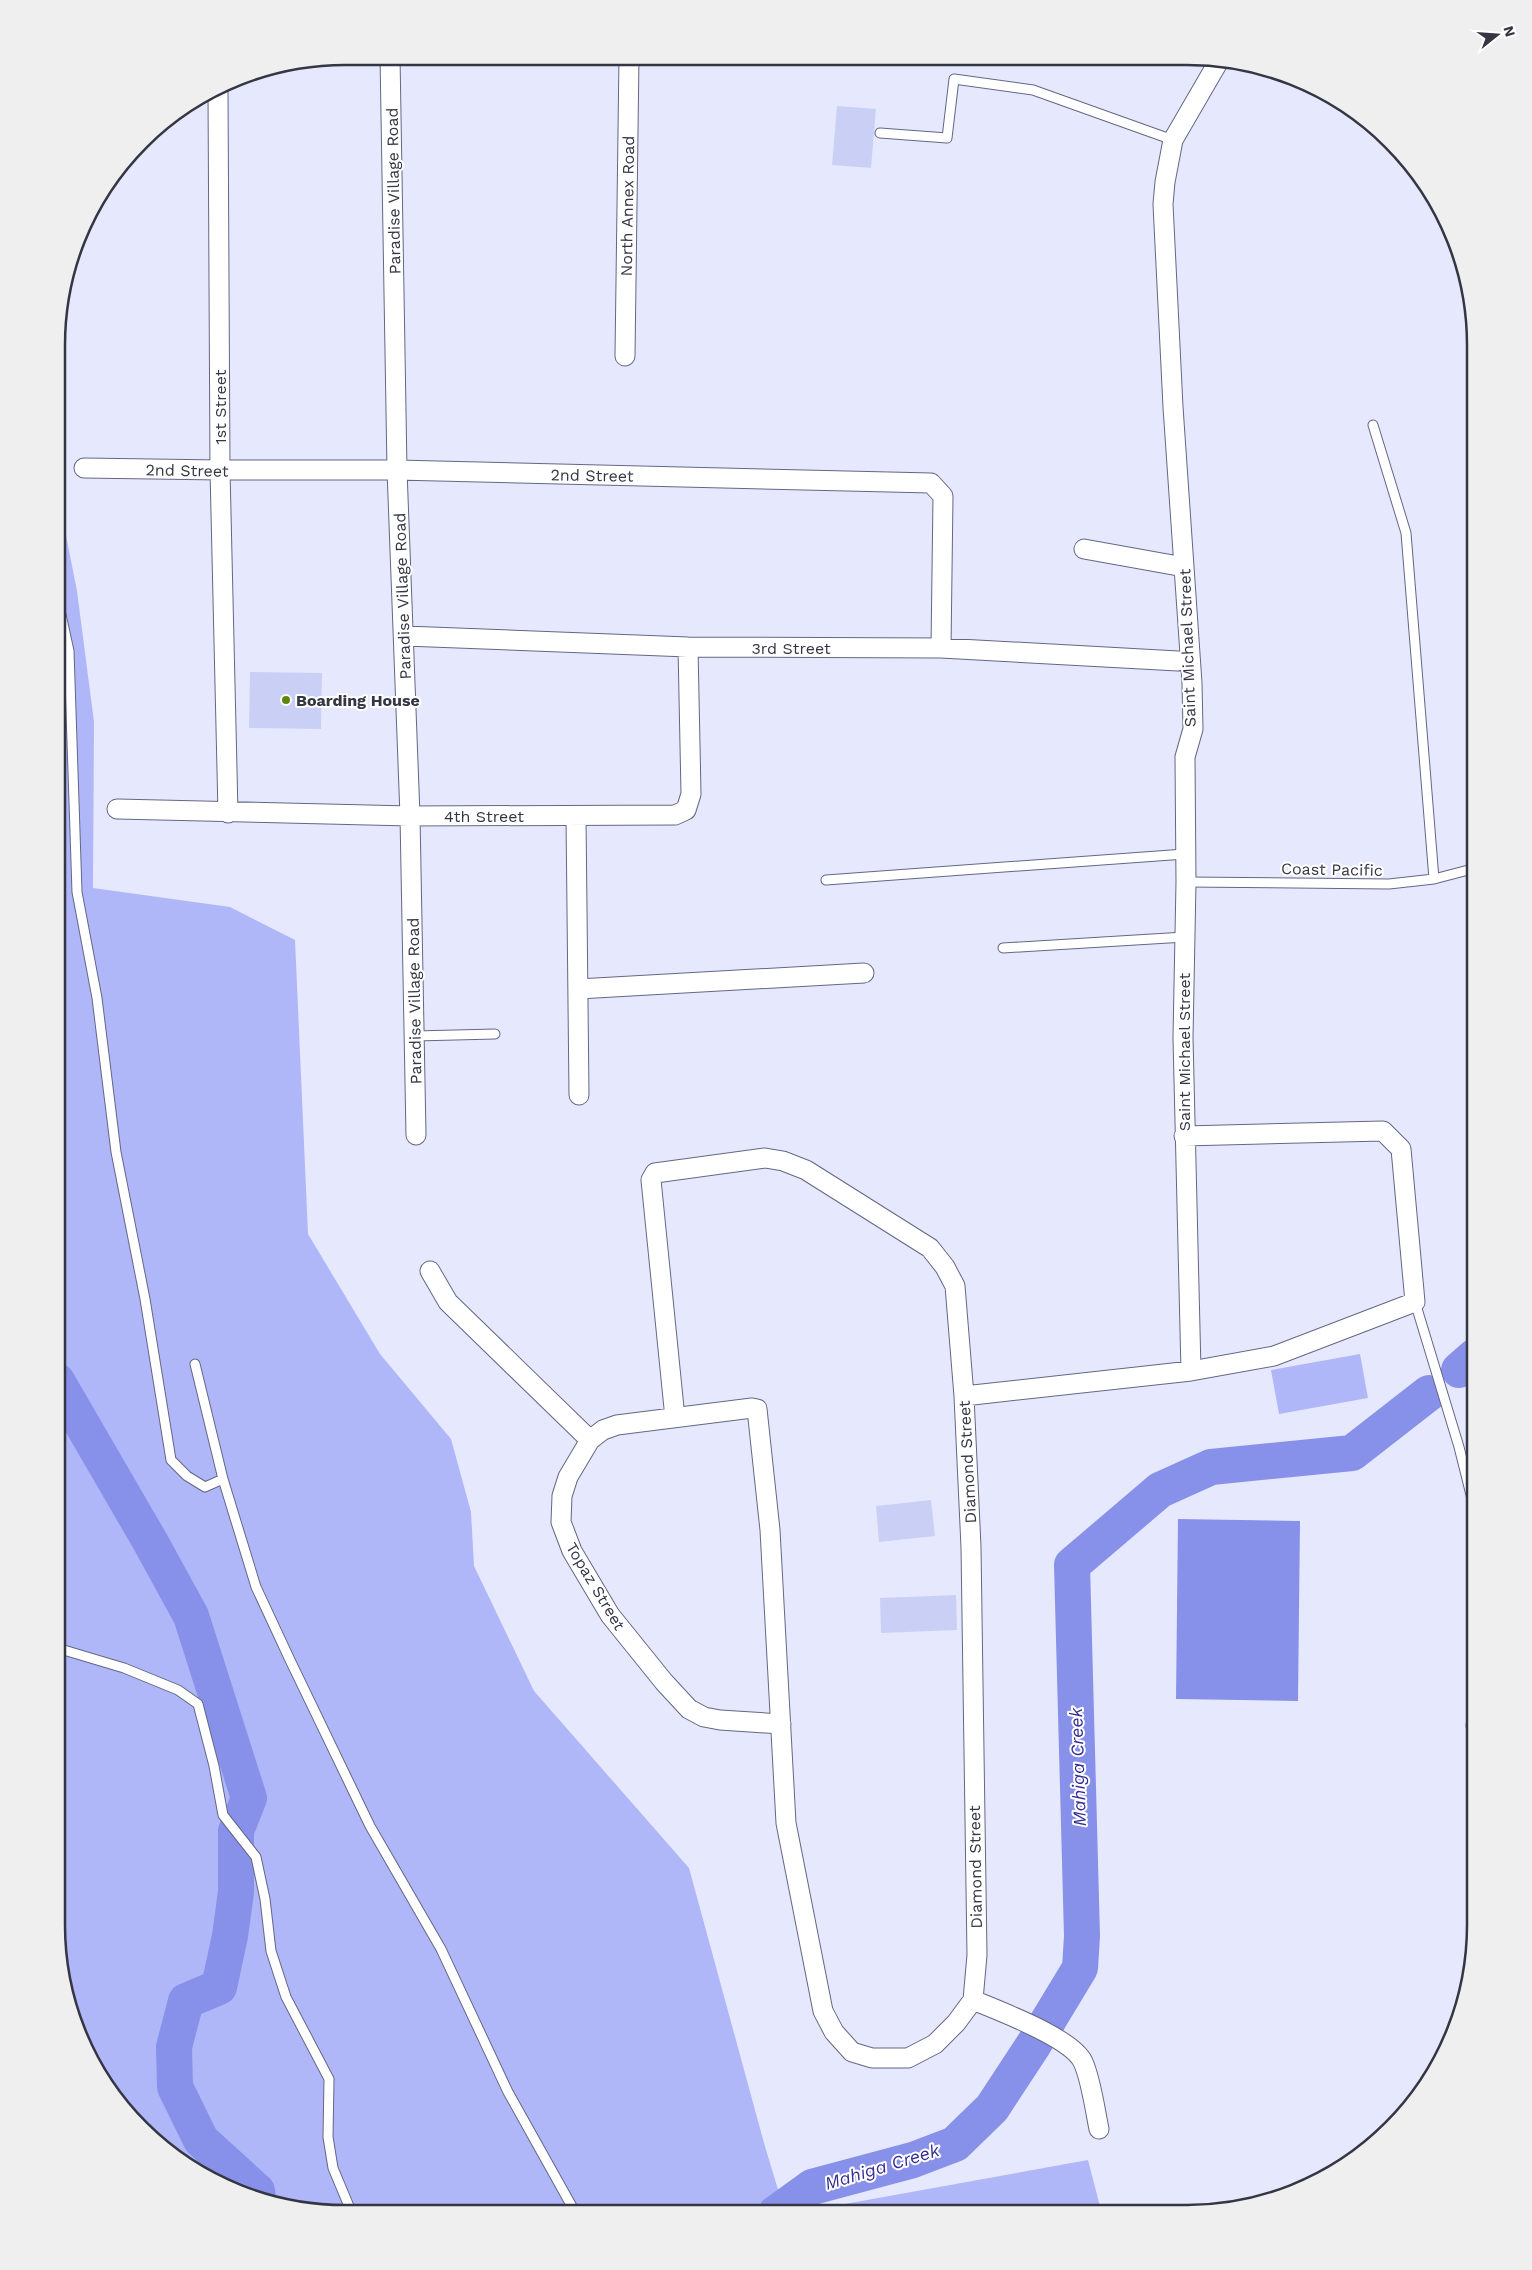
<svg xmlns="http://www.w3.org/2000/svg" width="1532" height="2270" viewBox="0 0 1532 2270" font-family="'Work Sans',sans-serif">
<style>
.green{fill:#afb7f8}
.water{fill:#8891e9}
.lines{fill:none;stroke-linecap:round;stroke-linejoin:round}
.river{stroke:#8891e9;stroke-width:36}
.building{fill:#cad0f5}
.lane-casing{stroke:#636785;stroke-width:11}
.street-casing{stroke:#636785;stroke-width:21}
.lane{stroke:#fff;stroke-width:9}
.street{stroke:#fff;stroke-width:19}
.poi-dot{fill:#5d860e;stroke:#fff;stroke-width:2}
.labels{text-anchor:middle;stroke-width:4;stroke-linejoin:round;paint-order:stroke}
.street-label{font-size:16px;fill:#343643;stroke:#fff}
.poi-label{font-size:16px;font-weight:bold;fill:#343643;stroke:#fff;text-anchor:start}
.water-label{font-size:18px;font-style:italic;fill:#342e93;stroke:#fff}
.rim{fill:none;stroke:#343643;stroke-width:2.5}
</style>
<rect width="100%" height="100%" fill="#e6e9fd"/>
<path class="green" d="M59,409L61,457L59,500L77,591L94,722L93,888L230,907L295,940L308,1234L380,1354L451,1439L471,1512L474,1566L534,1691L689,1868L764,2143L785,2213L308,2211L235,2192L170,2154L116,2101L78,2036L56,1925Z
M1360,1354L1368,1398L1279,1414L1271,1370Z
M1088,2160L1102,2214L795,2213Z"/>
<path class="water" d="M1178,1519L1300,1521L1298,1701L1176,1699Z"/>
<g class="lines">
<path class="river" d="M1459,1370L1475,1356
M57,1381L151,1543L191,1616L249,1798L236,1831V1892L230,1936L219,1987L186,2001L174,2047L175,2087L201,2140L257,2191L258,2198
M776,2213L812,2187L913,2160L955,2144L992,2108L1034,2044L1080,1968L1082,1936L1072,1565L1160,1490L1211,1467L1352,1453L1429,1393"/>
</g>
<path class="building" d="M837,106L876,109L871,168L832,165Z
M250,672L322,673L321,729L249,728Z
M931,1500L935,1536L879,1542L876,1506Z
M956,1595L957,1630L881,1633L880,1598Z"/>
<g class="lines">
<defs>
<path id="lane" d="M880,133L947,138L954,79L1033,90L1173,140
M1373,425L1406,533L1434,879
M58,601L69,651L77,892L97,998L116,1152L145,1299L171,1460L187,1476L205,1487L223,1479L256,1587L290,1660L370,1826L441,1949L508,2092L575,2212
M826,880L1185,854
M1186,882L1389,884L1434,879L1476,868
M1003,948L1185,937
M415,1036L495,1034
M1415,1302L1459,1447L1475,1511
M195,1364L223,1479
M57,1648L124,1668L178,1690L198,1704L214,1766L223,1815L256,1857L265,1899L271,1951L286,1997L329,2079L328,2137L333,2168L351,2211
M1471,1726L1475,1690"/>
<path id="street" d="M390,56L397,470L410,816L416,1135
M218,92L220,470L228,813
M625,356L629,57
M84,468L220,470H397L931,483L943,496L941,648
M1084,549L1184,567
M405,636L688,647L941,648L1178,661
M117,809L410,816L675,815L686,810L691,794L688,647
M576,817L579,1095
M578,989L864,973
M430,1271L448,1302L590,1440
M1191,1371L1183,1038L1186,882L1185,757L1193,729L1192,683L1173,407L1163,204L1165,182L1173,140L1220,59
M964,1396L1191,1371L1274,1356L1415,1302L1401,1149L1383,1131L1184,1136
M675,1418L651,1180L655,1173L765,1158L783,1161L806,1170L930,1248L945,1267L955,1286L964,1396L971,1547L977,1955L973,2000L956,2023L935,2044L908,2058H872L852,2052L834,2032L823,2011L786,1823L770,1530L757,1409L752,1408L617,1425L603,1430L590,1440L568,1477L562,1496L561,1522L572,1551L610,1615L664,1682L689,1709L704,1717L720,1720L781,1724
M973,2000C999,2011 1072,2038 1083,2062C1091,2079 1095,2110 1099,2129"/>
</defs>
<use href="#lane" class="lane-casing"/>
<use href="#street" class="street-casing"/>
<use href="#lane" class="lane"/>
<use href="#street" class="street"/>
</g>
<circle class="poi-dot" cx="286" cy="700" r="5"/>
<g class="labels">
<g class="street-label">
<text transform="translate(393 191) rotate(-91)" y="6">Paradise Village Road</text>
<text transform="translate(627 206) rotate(-89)" y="6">North Annex Road</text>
<text transform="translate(220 407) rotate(-90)" y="6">1st Street</text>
<text transform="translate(187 470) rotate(1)" y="6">2nd Street</text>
<text transform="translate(592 475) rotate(1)" y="6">2nd Street</text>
<text transform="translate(402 596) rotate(-92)" y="6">Paradise Village Road</text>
<text x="791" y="654">3rd Street</text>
<text transform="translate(1187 648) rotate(-92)" y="6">Saint Michael Street</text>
<text x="484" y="822">4th Street</text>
<text transform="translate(1332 869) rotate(1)" y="6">Coast Pacific</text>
<text transform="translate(414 1001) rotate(-91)" y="6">Paradise Village Road</text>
<text transform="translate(1184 1052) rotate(-90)" y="6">Saint Michael Street</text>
<text transform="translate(967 1462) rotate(-93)" y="6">Diamond Street</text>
<text transform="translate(596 1586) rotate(59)" y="6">Topaz Street</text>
<text transform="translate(975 1867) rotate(-91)" y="6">Diamond Street</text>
</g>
<g class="poi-label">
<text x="296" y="706">Boarding House</text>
</g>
<g class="water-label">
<text transform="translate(1078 1767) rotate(-92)" y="6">Mahiga Creek</text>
<text transform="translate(882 2167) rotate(-17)" y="6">Mahiga Creek</text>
</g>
</g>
<path d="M0 0H1532V2270H0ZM345 65H1187A280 280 0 0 1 1467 345V1925A280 280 0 0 1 1187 2205H345A280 280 0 0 1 65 1925V345A280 280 0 0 1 345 65Z" fill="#efeff0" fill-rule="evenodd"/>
<path class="rim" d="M345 65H1187A280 280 0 0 1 1467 345V1925A280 280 0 0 1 1187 2205H345A280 280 0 0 1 65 1925V345A280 280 0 0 1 345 65Z"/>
<g transform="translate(1497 35) rotate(73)" stroke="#ffffff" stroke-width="4" paint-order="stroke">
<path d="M0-4L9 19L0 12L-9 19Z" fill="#343643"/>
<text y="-8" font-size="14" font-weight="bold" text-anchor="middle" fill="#343643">N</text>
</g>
</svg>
